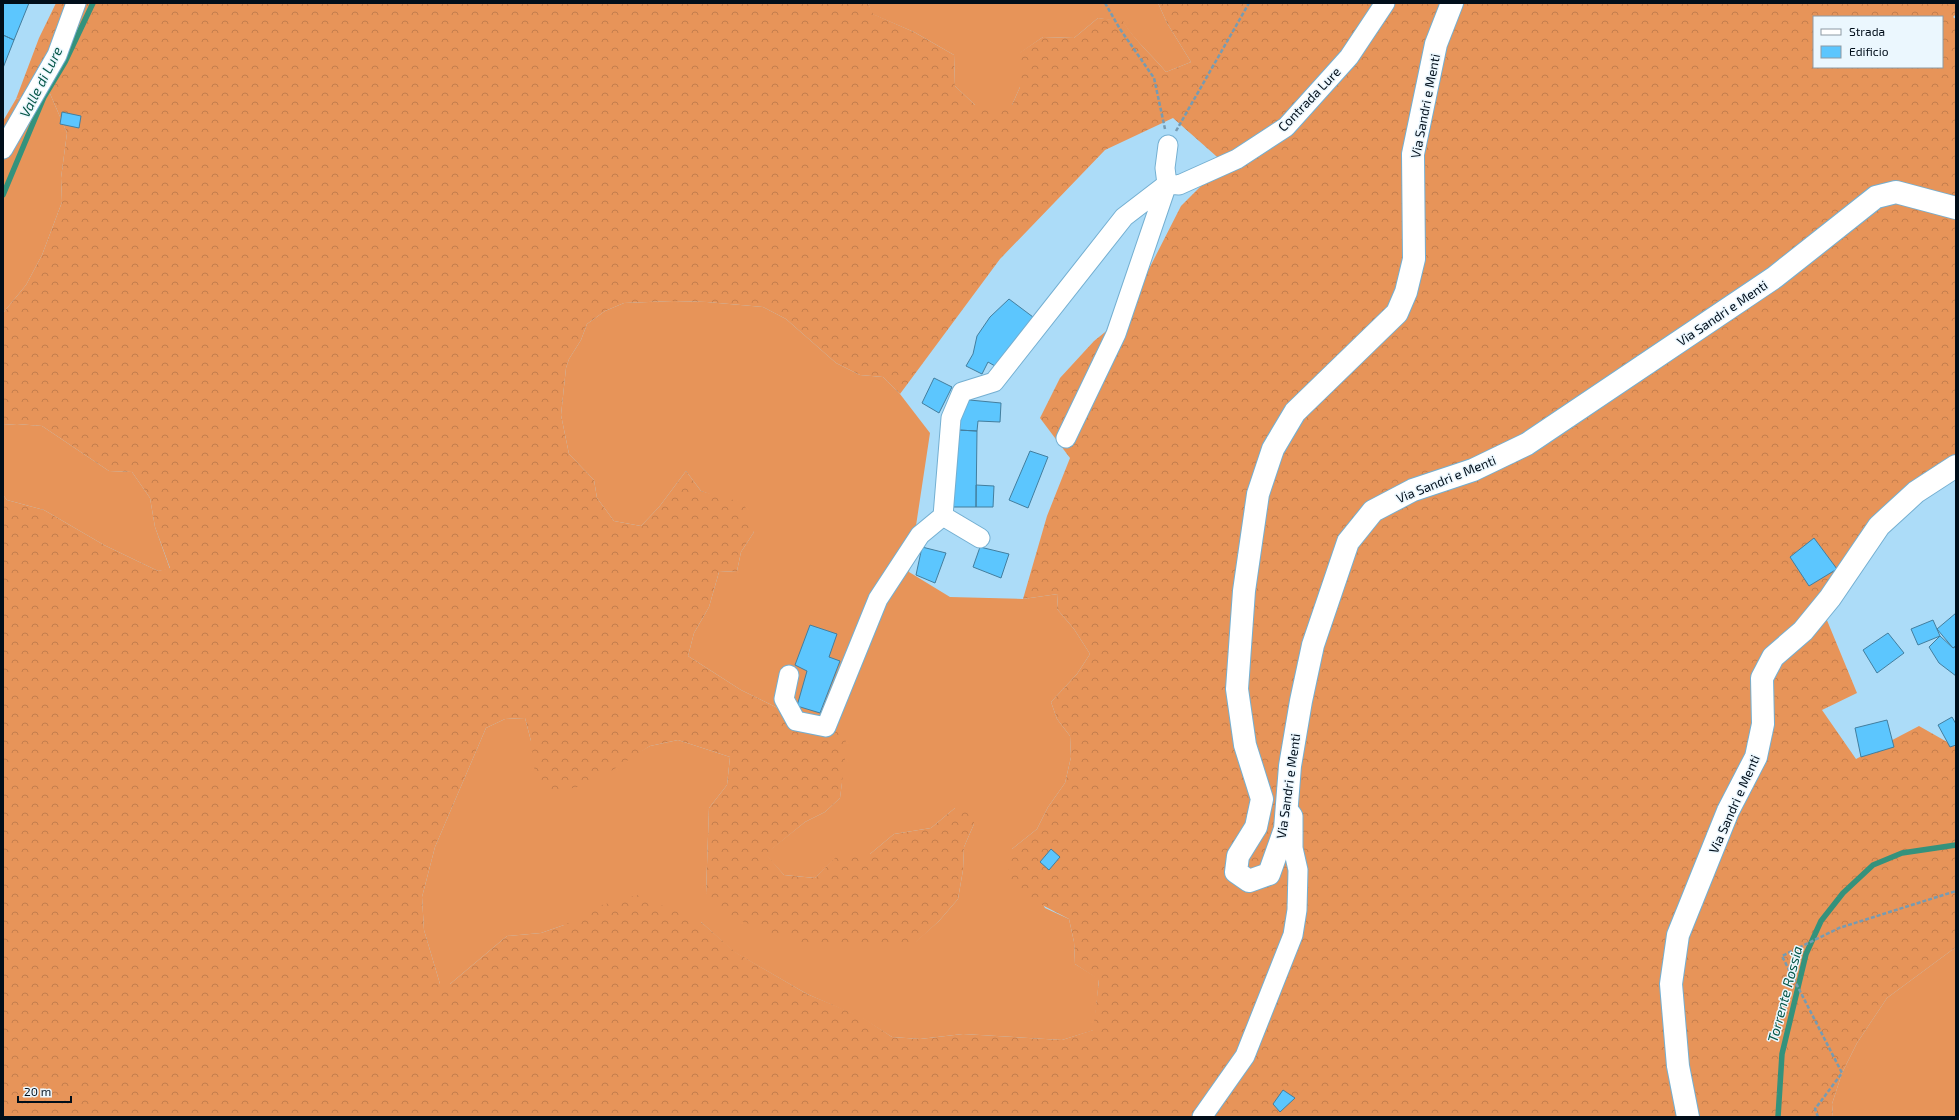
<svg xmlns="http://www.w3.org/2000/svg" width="1959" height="1120" viewBox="0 0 1959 1120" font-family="'Exo 2',sans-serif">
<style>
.grass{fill:#e79459}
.forest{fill:url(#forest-crowns);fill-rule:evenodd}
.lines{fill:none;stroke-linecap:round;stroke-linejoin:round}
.stream{stroke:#34927c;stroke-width:5.5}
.building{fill:#5cc6fe;stroke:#437e9e}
.street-casing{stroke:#74afd1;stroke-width:21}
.secondary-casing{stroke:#74afd1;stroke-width:24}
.path{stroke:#769bb2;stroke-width:2.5;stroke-dasharray:4 2;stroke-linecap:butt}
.street{stroke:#fff;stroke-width:19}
.secondary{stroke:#fff;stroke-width:22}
.labels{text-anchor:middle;stroke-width:3;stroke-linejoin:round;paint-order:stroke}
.street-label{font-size:13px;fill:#000e1a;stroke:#ebf7fe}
.water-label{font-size:14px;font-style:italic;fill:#055647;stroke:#ebf7fe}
</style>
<defs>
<pattern id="forest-crowns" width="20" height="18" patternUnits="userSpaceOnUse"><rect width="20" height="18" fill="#e79459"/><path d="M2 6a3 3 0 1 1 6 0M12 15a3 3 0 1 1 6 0" fill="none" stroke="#c47e4d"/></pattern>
</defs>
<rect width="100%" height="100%" fill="#acdcf8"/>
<path class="grass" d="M868,3H1158L1167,23L1191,62L1166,72C1152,55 1135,41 1123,22L1098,18L1074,38L1043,37L1020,53V87L1012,105H975L955,86L954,55L914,32L872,14Z
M48,89L67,133L61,178L62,202L42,255L26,285L3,313V121L16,99Z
M673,301L707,302L763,307L786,319L836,363L860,375L883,377L900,394L930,433L909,572L950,597L1023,599L1058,594L1057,609L1074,629L1090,654L1077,674L1051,702L1057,719L1070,736L1071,757L1065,783L1048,807L1037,829L1012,849L1045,908L1069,919L1074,942L1075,964L1099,979L1094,1030L1062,1040L963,1034L920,1039L892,1037L862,1018L807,994L734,952L701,922L564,925L541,933L507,936L450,984H440L424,930L422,897L435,847L486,728L505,719L525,718L531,741L625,760L650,746L678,740L730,757L727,785L709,808L706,893L913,944L939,921L958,899L963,870L964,847L974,824L973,808H955L931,828L894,834L870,854H840L815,878L784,875L765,854L805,822L825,812L840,798L842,782L798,718L741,690L688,656L694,633L709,607L719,572L737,571L741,552L754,532L721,498L701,491L686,471L659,507L641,526L614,521L597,498L594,480L569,454L561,415L566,368L569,359L581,340L587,324L605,311L624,303Z
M17,424L42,426L109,471L132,472L150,498L155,527L170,569L158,571L104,545L44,510L7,500L3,495V425Z
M1956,947V1117H1833L1832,1104L1842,1073L1857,1043L1887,998Z"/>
<path class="forest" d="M56,3H868L873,14L914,32L954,55L955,86L975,105H1012L1020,87L1019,53L1043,37L1074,38L1098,18L1123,21C1135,41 1152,55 1166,72L1191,62L1167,23L1158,3H1956V14L1953,17L1956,19V471L1900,509L1824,613L1857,693L1822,710L1856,759L1919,726L1956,747V947L1887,998L1857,1043L1842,1073L1832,1104L1833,1117H3V495L7,500L44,510L104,545L158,571L170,568L155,527L150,498L132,472L109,471L42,426L17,424L3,425V313L26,285L42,255L62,202L61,178L67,133L48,89L16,99L39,38ZM1814,17H1942V67H1814ZM1173,118L1224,163L1181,206L1125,316L1094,341L1060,378L1040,418L1070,458L1047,516L1023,599L1058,594L1057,609L1074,629L1090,654L1077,674L1051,702L1057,719L1070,736L1071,757L1065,783L1048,807L1037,829L1012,849L1007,880L1021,894L1069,919L1074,942L1075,964L1099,980L1093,1030L1062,1040L963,1034L920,1039L892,1037L862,1017L807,994L735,952L701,922L637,895L602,905L564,925L541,933L507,936L450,984H440L424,930L422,897L435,847L486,728L505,719L525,718L531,741L535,774L555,792L591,784L650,746L678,740L730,757L727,785L709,808L706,893L715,909L753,926L802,944L857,947L914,944L939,921L958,899L963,870L964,847L974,824V808H955L931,828L894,834L870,854L840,853L815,878L784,875L766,854L805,822L825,812L840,798L845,760L846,736L838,727L798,718L741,690L688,656L694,633L709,607L719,572L737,571L741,552L754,532L744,503L701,491L686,471L659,507L641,526L614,521L597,498L594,480L569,454L561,415L566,368L569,359L581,340L587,324L605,311L624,303L673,301L707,302L763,307L786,319L836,363L860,375L883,377L900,394L1000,259L1105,150Z"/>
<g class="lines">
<path class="stream" d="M3,195L44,97L65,62L93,3
M1778,1117L1782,1054L1806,954L1821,921L1843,893L1873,865L1902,853L1956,845"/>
</g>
<path class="building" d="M3,3H29L14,40L3,35Z
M3,35L14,40L3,68Z
M62,112L81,116L79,128L60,124Z
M1009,299L1033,317L995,366L988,362L982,374L966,366L973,354L977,336L990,317Z
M934,378L952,387L939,413L922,403Z
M959,399L1001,403L1000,422L978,421L977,431L958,430Z
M958,430L977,431L976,507H951Z
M1030,451L1048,457L1028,508L1009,500Z
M976,485L994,486L993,507H976Z
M1814,538L1837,569L1809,586L1790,557Z
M922,547L946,553L935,583L916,575Z
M980,547L1009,554L1001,578L973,567Z
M1956,613V646L1953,648L1937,629Z
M1933,620L1940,636L1918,645L1911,629Z
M810,625L837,634L829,657L840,661L820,713L797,706L807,671L795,665Z
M1888,633L1904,653L1877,673L1863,650Z
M1940,636L1953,648L1956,646V676L1939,663L1929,647Z
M1952,717L1956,724V745L1950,747L1938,725Z
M1887,720L1894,747L1861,757L1855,728Z
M1051,849L1060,857L1049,870L1040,862Z
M1283,1090L1295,1098L1280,1112L1273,1104Z"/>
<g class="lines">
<defs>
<path id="street" d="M3,149L57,55L76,3
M1066,438L1116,334L1167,184L1165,168L1168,145
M980,538L943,516L951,418L962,392L994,382L1124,217L1167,184L1179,185L1237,159L1286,127L1349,57L1385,3
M789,675L784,699L796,721L826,727L878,599L920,535L943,516
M1202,1117L1245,1056L1293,935L1297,910L1298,870L1293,848V816L1291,813"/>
<path id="secondary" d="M1452,3L1436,44L1413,154L1414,259L1406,292L1397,313L1295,412L1273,449L1258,494L1244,591L1237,689L1245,745L1262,799L1256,827L1238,856L1236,872L1249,881L1269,874L1285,829L1290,766L1301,701L1313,645L1348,542L1373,511L1413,490L1473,470L1527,444L1775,277L1876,197L1896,192L1956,208
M1688,1117L1678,1066L1671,984L1678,935L1728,811L1756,757L1763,724L1762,678L1773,657L1803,631L1830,598L1879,526L1916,492L1956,466"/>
</defs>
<use href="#street" class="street-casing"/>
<use href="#secondary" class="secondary-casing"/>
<path class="path" d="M1105,3L1120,29L1154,78L1165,129
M1176,131L1249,3
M1818,1117L1815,1109L1842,1073L1782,956L1839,928L1956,891"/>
<use href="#street" class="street"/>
<use href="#secondary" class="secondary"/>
</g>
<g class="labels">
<g class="street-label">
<text transform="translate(1309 99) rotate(-46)" y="5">Contrada Lure</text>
<text transform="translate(1425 106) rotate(-79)" y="5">Via Sandri e Menti</text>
<text transform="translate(1722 313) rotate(-34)" y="5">Via Sandri e Menti</text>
<text transform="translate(1446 479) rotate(-22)" y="5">Via Sandri e Menti</text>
<text transform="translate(1288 786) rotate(-82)" y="5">Via Sandri e Menti</text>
<text transform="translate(1734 804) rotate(-66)" y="5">Via Sandri e Menti</text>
</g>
<g class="water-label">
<text transform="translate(41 82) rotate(-63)" y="5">Valle di Lure</text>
<text transform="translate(1785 994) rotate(-75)" y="5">Torrente Rossia</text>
</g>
</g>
<rect width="1959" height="1120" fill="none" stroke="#000e1a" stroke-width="8"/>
<rect x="1813" y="16" width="130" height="52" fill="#ebf7fe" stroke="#8d9aa3"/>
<rect x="1821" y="29" width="20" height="6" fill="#ffffff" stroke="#8d9aa3"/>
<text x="1849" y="36" font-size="12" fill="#000e1a">Strada</text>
<rect x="1821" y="46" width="20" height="12" fill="#5cc6fe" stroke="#8d9aa3"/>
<text x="1849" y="56" font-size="12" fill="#000e1a">Edificio</text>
<path d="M18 1096v6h53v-6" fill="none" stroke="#000e1a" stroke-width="2"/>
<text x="24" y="1096" font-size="12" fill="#000e1a" stroke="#ebf7fe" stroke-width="3" paint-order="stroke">20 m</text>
</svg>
